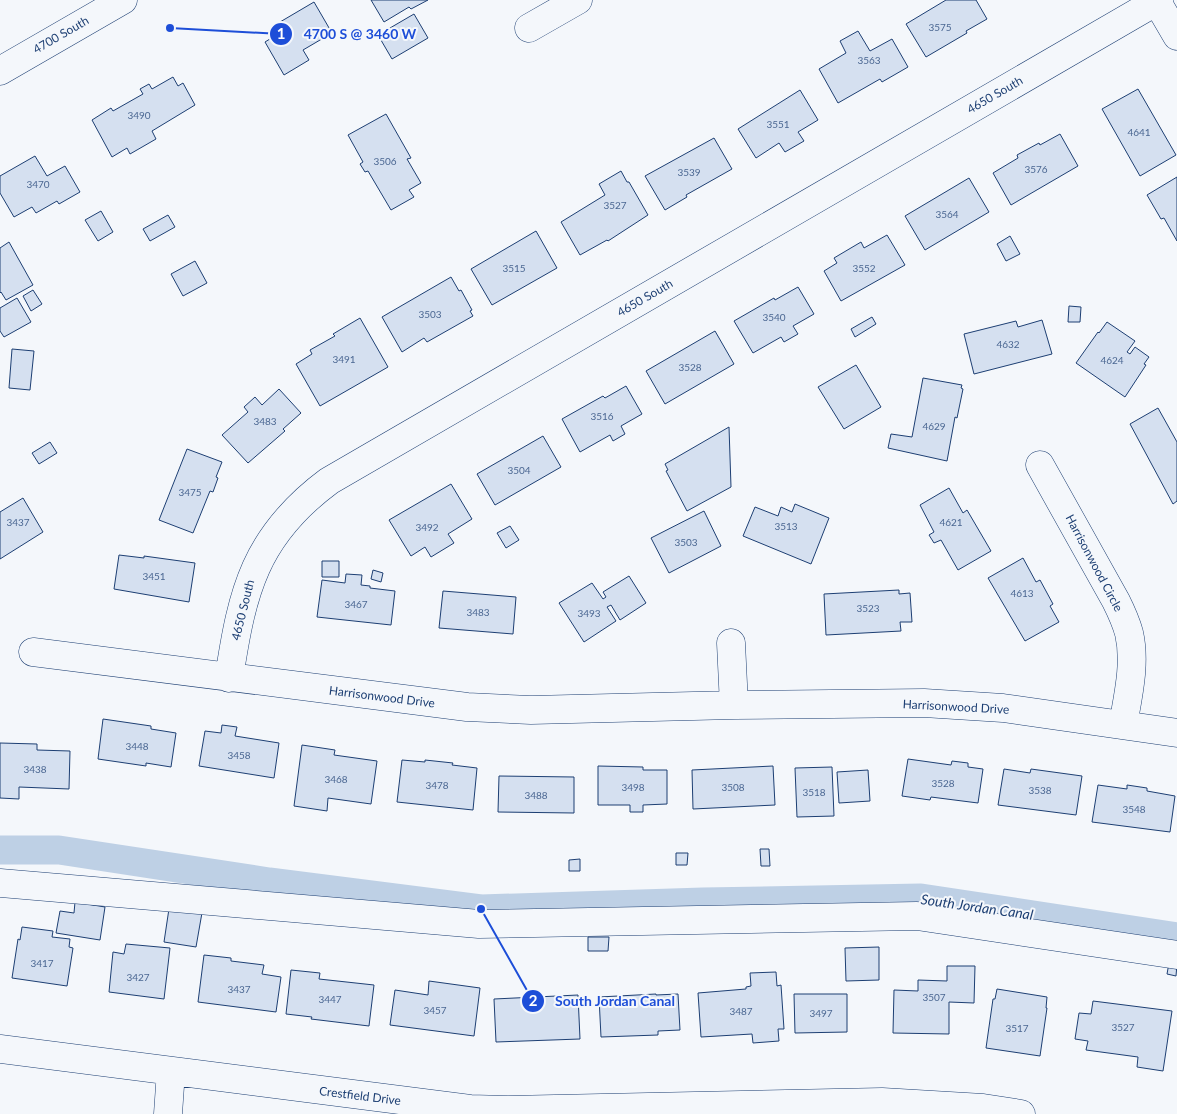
<svg xmlns="http://www.w3.org/2000/svg" width="1177" height="1114" viewBox="0 0 1177 1114" font-family="Lato,sans-serif">
<style>
.lines{fill:none;stroke-linecap:round;stroke-linejoin:round}
.canal{stroke:#bed0e5;stroke-width:29}
.building{fill:#d5e0f0;stroke:#1d3f73}
.minor-casing{stroke:#1d3f73;stroke-width:29}
.major-casing{stroke:#1d3f73;stroke-width:29}
.minor{stroke:#f4f7fb;stroke-width:28}
.major{stroke:#f4f7fb;stroke-width:28}
.labels{text-anchor:middle;stroke-width:4;stroke-linejoin:round;paint-order:stroke}
.number-label{font-size:10px;fill:#4b6792}
.street-label{font-size:12px;fill:#1d3f73;stroke:#f4f7fb}
.water-label{font-size:14px;font-style:italic;fill:#1d3f73;stroke:#f4f7fb}
.leader{fill:none;stroke:#1d4ed8;stroke-width:2}
.callout-dot{fill:#1d4ed8;stroke:#f4f7fb;stroke-width:2}
.mark-label{font-size:15px;text-anchor:middle;font-weight:bold;fill:#fff}
.callout-label{font-size:14px;text-anchor:middle;font-weight:bold;fill:#1d4ed8;stroke:#f4f7fb;stroke-width:4;stroke-linejoin:round;paint-order:stroke}
</style>
<rect width="100%" height="100%" fill="#f4f7fb"/>
<g class="lines">
<path class="canal" d="M0,850H59L269,882L481,909L703,902L921,898L1177,937"/>
</g>
<path class="building" d="M371,0H428L411,9L409,7L384,22Z
M946,0H976L987,19L966,31L967,33L926,57L906,24Z
M314,2L332,33L303,50L309,60L284,75L265,42L278,34L274,28L281,24L280,22Z
M414,14L428,38L392,59L378,35Z
M858,31L870,51L892,39L908,67L882,82L880,79L838,103L819,69L846,53L840,41Z
M173,77L178,86L183,83L195,105L152,131L156,139L130,154L127,148L112,157L92,120L111,108L113,111L143,94L140,89L149,84L152,89Z
M1138,89L1176,155L1140,176L1102,109Z
M800,90L818,120L798,132L804,141L785,152L779,143L756,158L738,129Z
M386,114L411,158L407,159L421,183L409,190L414,197L391,210L368,171L365,172L360,164L363,162L348,135Z
M1060,134L1078,166L1011,205L993,173L1018,158L1017,155L1039,143L1040,145Z
M714,138L732,169L686,195L687,197L665,210L645,176Z
M35,156L47,176L65,166L80,192L59,204L57,201L36,213L32,207L14,217L0,193V176Z
M621,171L627,182H629L648,215L608,241L607,240L580,255L561,222L605,195L599,184Z
M1177,177V241L1164,218L1161,219L1147,195Z
M969,178L989,212L925,250L905,216Z
M101,211L113,232L98,241L85,220Z
M168,215L175,227L150,241L143,229Z
M536,231L557,268L492,305L471,269Z
M887,235L905,265L841,301L824,271L837,263L834,258L861,242L864,248Z
M1010,236L1020,254L1006,261L997,244Z
M9,242L33,285L6,300L1,292L0,293V248Z
M195,261L207,283L183,296L171,274Z
M451,277L459,291L461,290L472,310L470,311L473,316L427,342L424,338L402,352L382,317Z
M798,287L814,314L793,326L798,334L784,342L781,337L753,353L734,321L774,298L775,300Z
M33,290L42,304L31,311L23,296Z
M17,298L31,322L4,337L0,331V308Z
M1069,306L1081,307L1080,322H1068Z
M872,317L876,324L855,337L851,329Z
M360,318L388,367L320,406L296,364L312,354L310,350L335,336L333,334Z
M1042,320L1052,354L974,374L964,334L1016,321L1018,327Z
M1107,322L1135,341L1127,352L1130,354L1135,347L1149,357L1144,364L1146,365L1125,397L1076,363L1098,332L1099,333Z
M715,331L734,364L665,404L646,371Z
M12,349L34,351L30,390L9,388Z
M856,365L881,407L844,429L818,387Z
M923,378L962,385L961,388L963,389L957,418L955,417L947,461L888,448L891,434L912,437Z
M626,386L642,414L621,426L625,434L613,441L610,435L580,452L562,419L603,396L605,398Z
M279,389L301,413L283,429L285,431L248,463L222,435L248,412L244,407L255,397L262,405Z
M1158,408L1177,442V501L1173,504L1130,424Z
M729,427L731,487L687,511L666,471L668,470L665,464Z
M543,436L561,467L495,505L477,474Z
M50,442L57,453L39,464L32,453Z
M187,449L222,462L216,477L218,478L213,492L210,491L193,533L159,520Z
M451,484L472,519L448,534L454,543L431,557L425,547L411,556L389,520Z
M949,488L963,513L967,510L991,551L958,570L941,540L934,543L929,535L934,532L920,505Z
M23,498L43,532L0,559V512Z
M795,504L829,518L811,564L743,536L755,507L778,516L781,507L792,512Z
M704,511L721,546L669,573L651,538Z
M510,526L519,540L506,548L497,533Z
M119,555L144,558V556L195,563L189,602L114,589Z
M1023,558L1036,582L1040,580L1053,604L1050,606L1059,622L1025,641L988,578Z
M322,561H339V577H322Z
M373,570L383,573L381,582L371,579Z
M346,574L362,575L361,585L370,586V588L395,591L391,625L317,617L322,580L345,583Z
M629,576L646,603L620,620L611,605L607,607L616,621L584,642L559,603L592,583L603,599L606,597L603,592Z
M899,590V594L910,593L912,622H900L901,631L826,635L824,594Z
M443,591L516,597L513,634L439,628Z
M103,719L151,726V729L176,733L171,767L146,763V766L98,759Z
M222,725L237,727L235,736L279,743L274,778L199,766L205,731L221,733Z
M0,743L37,744V750L70,751L69,789L19,787V799L0,798Z
M302,745L335,750L334,755L377,761L371,804L328,798L327,811L294,806Z
M908,759L951,765L952,761L968,763V767L983,769L978,803L931,797L930,800L902,796Z
M402,760L425,762V760L453,763L452,765L477,768L473,810L397,802Z
M598,766L643,767V770H667V804L643,805V812H630V805H598Z
M773,766L775,805L693,809L692,770Z
M832,767L834,816L797,817L795,768Z
M1004,769L1030,773L1031,769L1082,776L1076,815L998,805Z
M868,770L870,801L839,803L837,772Z
M499,776L574,777V813L498,812Z
M1098,785L1127,789V785L1147,788V791L1175,796L1170,832L1092,822Z
M760,849H769L770,866H761Z
M676,853H688L687,865H676Z
M580,859V871H569V860Z
M75,902L105,907L100,940L56,933L60,911L74,913Z
M170,902L203,907L196,947L164,942Z
M22,927L53,931L52,937L70,939L69,947L73,948L67,986L12,978L18,939L20,940Z
M588,937H609L608,951H588Z
M126,944L170,948L164,999L109,992L113,952L124,954Z
M879,947V980L846,981L845,948Z
M204,955L231,958V961L264,965L262,974L281,977L276,1012L198,1002Z
M1169,963L1177,964L1176,976L1167,974Z
M947,966H975L974,1003L949,1002V1034L893,1033L894,990L918,991V980L947,981Z
M291,970L320,973L319,979L374,985L369,1026L311,1019L312,1017L286,1014Z
M776,972L777,986L781,985L784,1029H778L779,1041L753,1043L752,1034L701,1037L698,993L746,989V987L751,986L750,973Z
M429,981L480,988L474,1036L390,1025L395,990L428,995Z
M997,989L1047,997L1046,1008H1047L1040,1056L986,1048L993,999H995Z
M656,994V995L678,994L680,1030L658,1031V1035L601,1037L599,997Z
M794,994H847V1032L795,1033Z
M578,995L580,1039L496,1042L494,999Z
M1093,1001L1172,1011L1163,1071L1137,1067L1138,1057L1086,1050L1088,1041L1075,1039L1079,1013L1091,1014Z"/>
<g class="lines">
<defs>
<path id="minor" d="M1156,0L1177,36
M529,28L578,0
M1040,465L1116,601C1121,611 1126,622 1129,633C1136,663 1128,696 1123,725
M731,643L734,705
M33,652L467,707L531,710L734,705L924,703L1003,708L1177,733
M229,678C242,591 255,536 329,481L1159,0
M0,883L479,924L917,916L1177,955
M0,1049L470,1109L507,1110L882,1102L983,1108L1021,1114
M168,1114L171,1071"/>
<path id="major" d="M0,71L123,0"/>
</defs>
<use href="#minor" class="minor-casing"/>
<use href="#major" class="major-casing"/>
<use href="#minor" class="minor"/>
<use href="#major" class="major"/>
</g>
<g class="labels">
<g class="number-label">
<text x="940" y="31">3575</text>
<text x="869" y="64">3563</text>
<text x="139" y="119">3490</text>
<text x="778" y="128">3551</text>
<text x="1139" y="136">4641</text>
<text x="385" y="165">3506</text>
<text x="1036" y="173">3576</text>
<text x="689" y="176">3539</text>
<text x="38" y="188">3470</text>
<text x="615" y="209">3527</text>
<text x="947" y="218">3564</text>
<text x="514" y="272">3515</text>
<text x="864" y="272">3552</text>
<text x="430" y="318">3503</text>
<text x="774" y="321">3540</text>
<text x="1008" y="348">4632</text>
<text x="344" y="363">3491</text>
<text x="1112" y="364">4624</text>
<text x="690" y="371">3528</text>
<text x="602" y="420">3516</text>
<text x="265" y="425">3483</text>
<text x="934" y="430">4629</text>
<text x="519" y="474">3504</text>
<text x="190" y="496">3475</text>
<text x="18" y="526">3437</text>
<text x="951" y="526">4621</text>
<text x="786" y="530">3513</text>
<text x="427" y="531">3492</text>
<text x="686" y="546">3503</text>
<text x="154" y="580">3451</text>
<text x="1022" y="597">4613</text>
<text x="356" y="608">3467</text>
<text x="868" y="612">3523</text>
<text x="478" y="616">3483</text>
<text x="589" y="617">3493</text>
<text x="137" y="750">3448</text>
<text x="239" y="759">3458</text>
<text x="35" y="773">3438</text>
<text x="336" y="783">3468</text>
<text x="943" y="787">3528</text>
<text x="437" y="789">3478</text>
<text x="633" y="791">3498</text>
<text x="733" y="791">3508</text>
<text x="1040" y="794">3538</text>
<text x="814" y="796">3518</text>
<text x="536" y="799">3488</text>
<text x="1134" y="813">3548</text>
<text x="42" y="967">3417</text>
<text x="138" y="981">3427</text>
<text x="239" y="993">3437</text>
<text x="934" y="1001">3507</text>
<text x="330" y="1003">3447</text>
<text x="435" y="1014">3457</text>
<text x="741" y="1015">3487</text>
<text x="821" y="1017">3497</text>
<text x="1123" y="1031">3527</text>
<text x="1017" y="1032">3517</text>
</g>
<g class="street-label">
<text transform="translate(61 35) rotate(-30)" y="4">4700 South</text>
<text transform="translate(995 95) rotate(-30)" y="4">4650 South</text>
<text transform="translate(645 298) rotate(-30)" y="4">4650 South</text>
<text transform="translate(1094 563) rotate(62)" y="4">Harrisonwood Circle</text>
<text transform="translate(243 610) rotate(-76)" y="4">4650 South</text>
<text transform="translate(382 697) rotate(7)" y="4">Harrisonwood Drive</text>
<text transform="translate(956 707) rotate(3)" y="4">Harrisonwood Drive</text>
<text transform="translate(360 1096) rotate(7)" y="4">Crestfield Drive</text>
</g>
<g class="water-label">
<text transform="translate(977 907) rotate(8)" y="5">South Jordan Canal</text>
</g>
</g>
<path class="leader" d="M170 28L281 34M481 909L533 1001"/>
<g class="callout-dot">
<circle cx="170" cy="28" r="5"/>
<circle cx="481" cy="909" r="5"/>
<circle cx="281" cy="34" r="12"/>
<circle cx="533" cy="1001" r="12"/>
</g>
<g class="mark-label">
<text x="281" y="39">1</text>
<text x="533" y="1006">2</text>
</g>
<g class="callout-label">
<text x="360" y="39">4700 S @ 3460 W</text>
<text x="615" y="1006">South Jordan Canal</text>
</g>
</svg>
